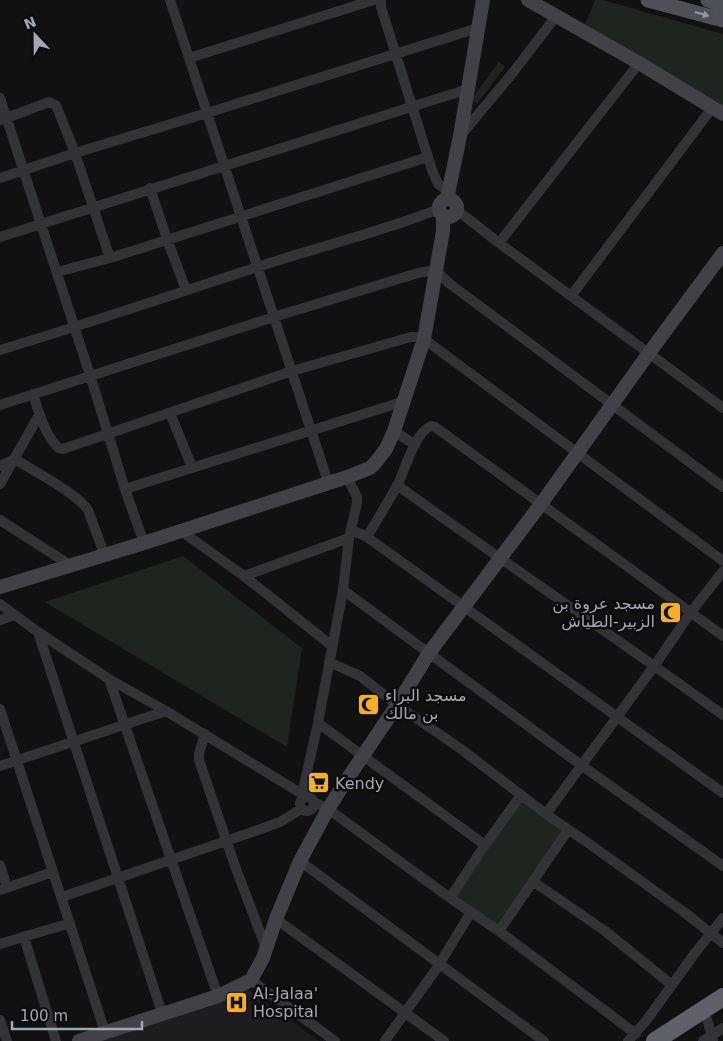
<svg xmlns="http://www.w3.org/2000/svg" width="723" height="1041" viewBox="0 0 723 1041" font-family="'DejaVu Sans',Cairo,sans-serif">
<style>
.built{fill:#1d1d1f}
.green{fill:#1d251e}
.lines{fill:none;stroke-linecap:round;stroke-linejoin:round}
.street{stroke:#323337;stroke-width:10}
.secondary{stroke:#404248;stroke-width:14}
.primary{stroke:#4e5057;stroke-width:15}
.highway{stroke:#5e6169;stroke-width:18}
.oneway{fill:#9196a1}
.labels{text-anchor:middle;stroke-width:5;stroke-linejoin:round;paint-order:stroke}
.poi-label{font-size:16px;fill:#a2a7b4;stroke:#0c0c0d;text-anchor:start}
</style>
<rect width="100%" height="100%" fill="#111112"/>
<path class="built" d="M248,989L319,1041H91Z"/>
<path class="green" d="M595,0H603L723,34V107L584,27Z
M499,62L505,67L477,104L471,100Z
M183,556L302,648L287,747L45,602Z
M521,796L568,830L499,931L451,898Z"/>
<g class="lines">
<path class="street" d="M170,0L328,482
M381,0V7L432,170L438,184L448,191
M189,58L374,0
M0,98L90,375L125,489L144,543
M1,120L49,102L56,105L75,153L110,258
M461,135L511,75L557,15
M0,178L75,153L207,113L478,28
M150,188L167,239L186,290
M457,210L499,243L723,408
M0,237L468,89
M499,243L639,63
M57,272L110,258L428,157
M571,296L712,108
M0,350C93,322 184,291 276,261C330,244 386,230 439,209
M33,394C38,410 46,438 59,448L63,449L292,371L411,337H418L424,339L723,561
M0,405L274,317L418,273L435,270L450,284L723,487
M170,413L192,467
M394,431L415,445
M0,466L15,459C33,471 77,493 88,510L105,556
M0,484L39,415
M397,485C505,563 615,637 723,715
M125,489L405,401
M0,520L70,565
M352,530L367,537C485,623 605,707 723,793
M181,531L244,576L332,646
M367,537C377,520 387,504 397,486C405,471 414,433 431,426L435,427L723,636
M244,576L349,538
M343,590L581,765L723,866
M0,604L38,632L109,679L166,711L302,794L303,797
M0,620L15,615
M38,632L162,1013
M329,662L360,676L397,705L461,749L546,814L591,845L684,912L723,943
M109,679L218,996
M0,709L105,1032
M318,723L485,845
M205,734L199,753V760L235,866L266,948
M0,766L166,711
M302,794L318,723L343,590L349,538L357,503V497L347,477
M300 804a7 7 0 1 1 14 0a7 7 0 1 1-14 0Z
M314,802L328,809L450,898L499,931L636,1034
M546,814L655,665L691,612L723,571
M300,861L544,1041
M0,865L7,887
M534,882L605,931L672,985
M0,890L53,872
M62,897L261,829L280,822L301,809
M450,898L485,845L521,795
M276,919L444,1041
M499,931L568,830
M24,937L56,1041
M0,944L70,923
M251,980L335,1041
M707,1019L713,1040
M0,1020L7,1041
M385,1041L437,968L471,912
M628,1041L646,1021L695,953L723,918
M703,1041L723,1028"/>
<path class="secondary" d="M528,0L639,63L723,114
M439 208a9 9 0 1 1 18 0a9 9 0 1 1-18 0Z
M447,199L460,136L483,0
M0,587L144,543L347,477L370,468L376,462L386,449L394,431L424,339L443,231V216
M79,1041L218,996L251,980L263,958L276,919L300,861L328,809L344,784L397,705L429,653L541,504L649,353L723,253"/>
<path class="primary" d="M648,0L723,20
M708,0L723,5"/>
<path class="highway" d="M655,1041L723,997"/>
</g>
<defs><path id="oneway-solid" d="M-6-.8H1V-3.2L6.5 0L1 3.2V.8H-6Z" transform="scale(1.25)"/></defs>
<use class="oneway" href="#oneway-solid" transform="translate(702 14) rotate(16)"/>
<defs>
<symbol id="mosque-square" viewBox="-11 -11 22 22"><rect x="-9" y="-9" width="18" height="18" rx="4" fill="#f6af25" stroke="#0c0c0d"/><path d="M3.5-4.9A6 6 0 1 0 3.5 4.9A5 5 0 1 1 3.5-4.9Z" fill="#111"/></symbol>
<symbol id="supermarket-square" viewBox="-11 -11 22 22"><rect x="-9" y="-9" width="18" height="18" rx="4" fill="#f6af25" stroke="#0c0c0d"/><path d="M-6-5.5h2.5l.6 2H6L4.5 2H-2.5L-4.4-4H-6ZM-1.5 3.2a1.3 1.3 0 1 0 .1 0ZM3 3.2a1.3 1.3 0 1 0 .1 0Z" fill="#111"/></symbol>
<symbol id="hospital-square" viewBox="-11 -11 22 22"><rect x="-9" y="-9" width="18" height="18" rx="4" fill="#f6af25" stroke="#0c0c0d"/><path d="M-5-5h3v3.5h4V-5h3V5h-3V1.5h-4V5h-3Z" fill="#111"/></symbol>
</defs>
<g fill-rule="evenodd">
<use href="#mosque-square" x="658" y="600" width="25" height="25"/>
<use href="#mosque-square" x="356" y="692" width="25" height="25"/>
<use href="#supermarket-square" x="306" y="770" width="25" height="25"/>
<use href="#hospital-square" x="224" y="990" width="25" height="25"/>
</g>
<g class="labels">
<g class="poi-label">
<text x="655" y="609" text-anchor="end">مسجد عروة بن<tspan x="655" dy="18">الزبير-الطياش</tspan></text>
<text x="385" y="701">مسجد البراء<tspan x="385" dy="18">بن مالك</tspan></text>
<text x="335" y="789">Kendy</text>
<text x="253" y="999">Al-Jalaa'<tspan x="253" dy="18">Hospital</tspan></text>
</g>
</g>
<g transform="translate(35 35) rotate(338)" stroke="#0c0c0d" stroke-width="4" paint-order="stroke">
<path d="M0-4L9 19L0 12L-9 19Z" fill="#a2a7b4"/>
<text y="-8" font-size="14" font-weight="bold" text-anchor="middle" fill="#a2a7b4">N</text>
</g>
<path d="M12 1021v8h130v-8" fill="none" stroke="#a2a7b4" stroke-width="2.5"/>
<text x="20" y="1021" font-size="15" fill="#a2a7b4" stroke="#0c0c0d" stroke-width="4" paint-order="stroke">100 m</text>
</svg>
